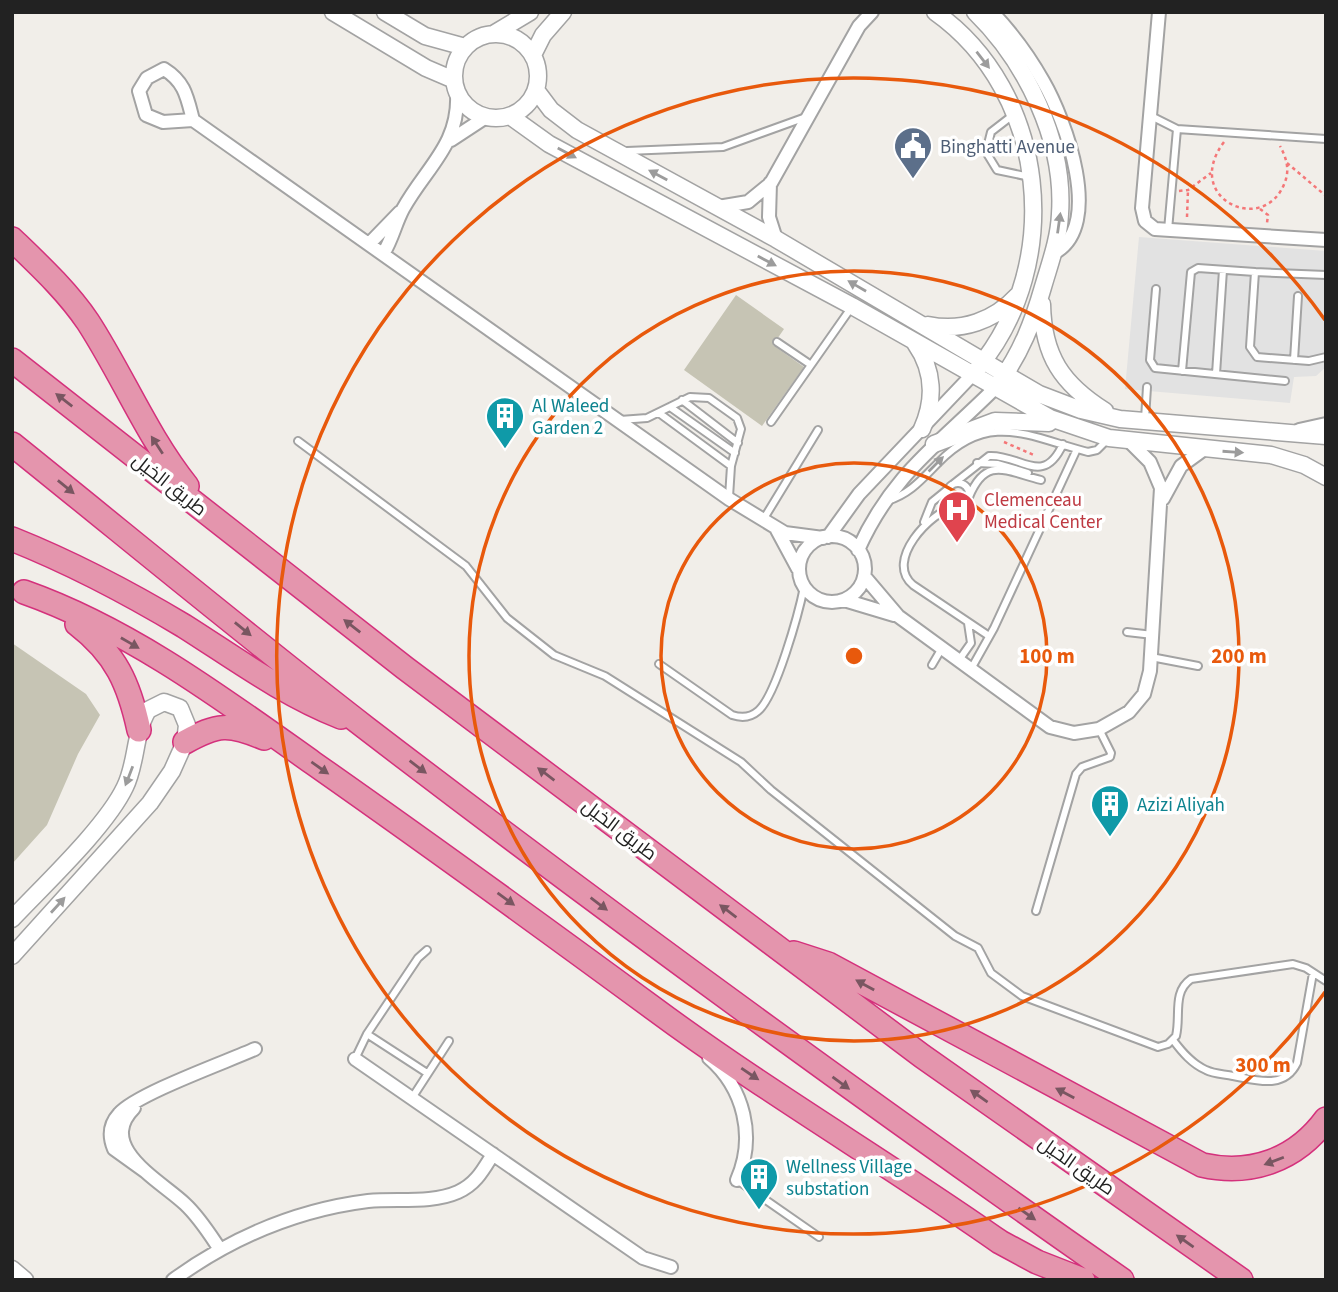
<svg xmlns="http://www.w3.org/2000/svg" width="1338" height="1292" viewBox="0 0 1338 1292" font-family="'Source Sans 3',Cairo,sans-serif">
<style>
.construction{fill:#c6c4b4}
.parking{fill:#e2e2e2}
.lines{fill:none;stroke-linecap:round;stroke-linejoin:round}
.service-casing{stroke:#a3a3a3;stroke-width:10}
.minor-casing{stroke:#a3a3a3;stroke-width:16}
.tertiary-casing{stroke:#a3a3a3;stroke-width:19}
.motorway-casing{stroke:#d4317c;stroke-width:26}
.path{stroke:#f47778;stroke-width:2.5;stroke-dasharray:3.5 3.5;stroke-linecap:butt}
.service{stroke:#fff;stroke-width:6}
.minor{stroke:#fff;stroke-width:12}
.tertiary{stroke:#fff;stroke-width:16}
.motorway{stroke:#e495ad;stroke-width:23}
.oneway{fill:#9c9c9c}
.oneway2{fill:#795661}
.ring{fill:none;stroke:#e8590c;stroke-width:3.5}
.labels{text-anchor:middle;stroke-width:7;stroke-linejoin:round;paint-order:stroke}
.service-label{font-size:19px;fill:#4e5e75;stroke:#fff;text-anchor:start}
.culture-label{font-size:19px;fill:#0d838f;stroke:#fff;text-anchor:start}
.street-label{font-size:19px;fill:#222;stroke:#fff}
.health-label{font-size:19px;fill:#be3a42;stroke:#fff;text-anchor:start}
.centre{fill:#e8590c;stroke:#fff;stroke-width:3.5}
.ring-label{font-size:21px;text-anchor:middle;font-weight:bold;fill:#e8590c;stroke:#fff;stroke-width:7;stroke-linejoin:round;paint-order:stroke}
</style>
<rect width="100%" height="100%" fill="#f1eee9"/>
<path class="construction" d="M736,295L784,329L773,345L804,367L762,426L684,370Z
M12,643L86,694L100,715L78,754L47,825L12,864Z"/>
<path class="parking" d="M1139,237L1326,251V367L1316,376L1294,377L1290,403L1125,389Z"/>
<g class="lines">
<defs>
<path id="service" d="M1013,115L991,132L986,152L997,170L1030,177
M1151,116L1177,129L1326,139
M627,151L723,147L806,117
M1168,230L1177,129
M1326,275L1255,272L1250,347L1257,357L1309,361L1326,357
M1156,289L1150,360L1155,368L1285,381
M777,342L811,365
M1294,360L1298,296
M1182,371L1191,272L1198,268L1255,272
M1216,374L1223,270
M682,400L738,443
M670,407L735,453
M659,413L731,466
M1145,419L1147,387
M620,420L647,418L690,397L709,398L737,418L741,429L731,466L729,497
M771,422L851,308
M298,441L466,566L507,618L554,655L605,676L741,762L771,790L955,936L978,948L991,973L1022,996L1158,1047L1168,1044L1176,1036C1181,1016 1172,992 1191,979L1293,964L1306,968L1326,981
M977,463L998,464L1028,473
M947 494a11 11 0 1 1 22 0a11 11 0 1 1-22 0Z
M952,485L989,456C1021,454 1043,488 1063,444
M969,497C986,456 1005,471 1041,480
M887,501C910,494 922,479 938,463C989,410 1029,437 1088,452L1097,450L1107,440
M956,506C930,512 884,561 913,585L989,636
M763,520L818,430
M924,522L932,502L948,489
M1127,632L1153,635
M1151,657L1198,666
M959,660L971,643L968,623
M659,664L732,715C741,718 750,718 758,711C776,696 799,612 804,587
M932,665L942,648
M971,669L994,628L1077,449
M1036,911L1076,774L1082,767L1110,757L1111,753L1099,729
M367,1034L427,1073
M1173,1040C1182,1052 1192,1064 1206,1070C1214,1074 1224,1074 1233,1076C1256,1080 1284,1090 1297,1063L1313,973
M355,1059L367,1034L418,958L427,950
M412,1098L449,1041
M737,1180L819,1237"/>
<path id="minor" d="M992,12C1012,33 1029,56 1043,81C1065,119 1105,226 1054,253
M1159,12L1142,208L1145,221L1155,229L1326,240
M193,120C187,97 185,82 164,69L147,78L139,91L146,115L163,122L193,120L729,499L785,533L823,538
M451,140L486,117
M770,183L769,217L776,239
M718,207L748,202L771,183L859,26L872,12
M369,244L400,212
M383,254C392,240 395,224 403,209C426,167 460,145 457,92
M1299,430L1326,424
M1163,499L1181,466L1203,450
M777,530L798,569
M799 569a33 33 0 1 1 66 0a33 33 0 1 1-66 0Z
M828,537L859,494L973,374
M858,550C892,474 939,444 995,388
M864,576L898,616L1050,727L1074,733L1099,729L1129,712L1144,694L1150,671L1161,488L1150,462L1128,440
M844,600L894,615
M709,1058C744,1088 756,1137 737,1180
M355,1059L643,1258L671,1267
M134,1108C95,1147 161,1181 185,1204C199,1217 209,1233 219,1248
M146,1172L114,1149C109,1137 109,1125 119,1114C136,1094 226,1062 255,1049
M173,1280C231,1238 296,1210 368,1201C397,1198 431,1204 458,1192C476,1184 483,1170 493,1154"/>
<path id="tertiary" d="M333,12L426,68L454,80
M385,12L425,36L465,47
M935,12C1048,92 1065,263 978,368
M975,12C1026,62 1065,141 1060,214C1059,239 1050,263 1043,287C1033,322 1021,353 999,383
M495,33L530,12
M454 76a42 42 0 1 1 84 0a42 42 0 1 1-84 0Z
M533,55L543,35L563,12
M536,90L551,110L577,130L776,239L1039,394L1081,410L1120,419L1326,436
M510,116L549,144L852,306L1050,418L1109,438L1271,455L1304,465L1326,477
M1042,304C1043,356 1062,384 1105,411
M928,325C962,332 994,321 1018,295
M915,343C934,370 935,400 922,429
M934,444L995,421L1049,423
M12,919C44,885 106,827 125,787C137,763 134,733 148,710L164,702L180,708L187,725L185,742L172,771L150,803L12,956
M12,1269L25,1280"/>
<path id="motorway" d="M12,239C39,265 67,291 88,322C123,376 147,436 187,486
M12,360L405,668L922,1056L1241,1280
M12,444C130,539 247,636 366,728C614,918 866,1101 1122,1280
M12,539C72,563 129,593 184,626C236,659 283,694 341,717
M24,592C129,629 223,699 313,763C427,843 540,925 653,1008C765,1091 886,1162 1000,1242L1037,1262L1083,1280
M77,624C116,654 129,684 139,730
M185,742C218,724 228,723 264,738
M794,953L828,964L1202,1165C1251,1176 1296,1160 1326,1119"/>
</defs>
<use href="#service" class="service-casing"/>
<use href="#minor" class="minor-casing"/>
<use href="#tertiary" class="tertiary-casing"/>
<use href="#motorway" class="motorway-casing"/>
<path class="path" d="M1224,142C1181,199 1265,237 1285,182C1290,169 1286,157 1280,146
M1287,163L1326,196
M1179,191L1188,190L1211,173
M1260,209L1268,215L1267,223
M1187,217L1188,190
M1004,442L1036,456"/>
<use href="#service" class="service"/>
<use href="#minor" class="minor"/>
<use href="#tertiary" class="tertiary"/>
<use href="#motorway" class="motorway"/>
</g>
<defs><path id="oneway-solid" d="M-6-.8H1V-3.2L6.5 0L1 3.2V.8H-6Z" transform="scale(1.75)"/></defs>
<g class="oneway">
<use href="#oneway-solid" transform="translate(983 60) rotate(52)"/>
<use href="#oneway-solid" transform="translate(567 153) rotate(28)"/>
<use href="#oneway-solid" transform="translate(658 175) rotate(-152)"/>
<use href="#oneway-solid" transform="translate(1059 223) rotate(-82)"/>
<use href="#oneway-solid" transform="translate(767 261) rotate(28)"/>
<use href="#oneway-solid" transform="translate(857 286) rotate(-150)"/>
<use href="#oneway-solid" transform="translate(1233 452) rotate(4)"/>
<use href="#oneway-solid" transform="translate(936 464) rotate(-45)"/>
<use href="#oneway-solid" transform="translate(129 776) rotate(111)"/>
<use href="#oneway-solid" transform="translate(58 905) rotate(-48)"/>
</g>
<g class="oneway2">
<use href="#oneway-solid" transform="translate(64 400) rotate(-142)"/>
<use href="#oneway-solid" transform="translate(157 445) rotate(-123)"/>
<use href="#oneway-solid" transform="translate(66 487) rotate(39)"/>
<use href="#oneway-solid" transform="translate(352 626) rotate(-142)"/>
<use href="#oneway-solid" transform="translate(243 629) rotate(39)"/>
<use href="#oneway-solid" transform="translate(130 643) rotate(30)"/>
<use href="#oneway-solid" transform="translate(418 767) rotate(37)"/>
<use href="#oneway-solid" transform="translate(320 768) rotate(35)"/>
<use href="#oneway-solid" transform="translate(546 774) rotate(-143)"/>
<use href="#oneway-solid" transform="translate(506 899) rotate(36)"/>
<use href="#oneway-solid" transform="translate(599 904) rotate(37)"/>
<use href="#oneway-solid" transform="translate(728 911) rotate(-143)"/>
<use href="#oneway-solid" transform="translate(865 985) rotate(-151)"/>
<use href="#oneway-solid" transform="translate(750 1074) rotate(34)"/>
<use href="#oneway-solid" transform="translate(841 1083) rotate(36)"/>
<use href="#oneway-solid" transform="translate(1065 1093) rotate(-152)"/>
<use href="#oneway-solid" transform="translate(979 1096) rotate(-145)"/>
<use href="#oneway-solid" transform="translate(1274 1161) rotate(159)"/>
<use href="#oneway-solid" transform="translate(1027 1214) rotate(35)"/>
<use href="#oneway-solid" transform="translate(1185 1241) rotate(-145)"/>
</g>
<g class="ring">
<circle cx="854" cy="656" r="193"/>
<circle cx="854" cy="656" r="385"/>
<path d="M1325 992A578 578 0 1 1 1325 320"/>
</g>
<defs>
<symbol id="civic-pin" viewBox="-11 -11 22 30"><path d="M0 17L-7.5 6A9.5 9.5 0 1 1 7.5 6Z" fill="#5c6f8a" stroke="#fff"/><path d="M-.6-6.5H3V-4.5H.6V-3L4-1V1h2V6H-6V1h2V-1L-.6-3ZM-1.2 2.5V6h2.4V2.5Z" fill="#fff"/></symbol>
<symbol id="building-pin" viewBox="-11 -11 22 30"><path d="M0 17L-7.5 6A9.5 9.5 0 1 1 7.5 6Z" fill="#0f9aa8" stroke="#fff"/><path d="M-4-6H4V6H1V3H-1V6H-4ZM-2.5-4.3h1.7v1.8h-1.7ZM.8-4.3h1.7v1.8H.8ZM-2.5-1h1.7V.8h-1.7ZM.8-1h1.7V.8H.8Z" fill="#fff"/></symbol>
<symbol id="hospital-pin" viewBox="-11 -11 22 30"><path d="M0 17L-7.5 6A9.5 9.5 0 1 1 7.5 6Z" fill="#e0444e" stroke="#fff"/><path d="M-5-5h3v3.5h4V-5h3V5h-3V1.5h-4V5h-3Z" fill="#fff"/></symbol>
</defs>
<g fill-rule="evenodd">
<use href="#civic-pin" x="891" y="124" width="44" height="60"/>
<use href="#building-pin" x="483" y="394" width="44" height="60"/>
<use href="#hospital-pin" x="935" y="488" width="44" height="60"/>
<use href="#building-pin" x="1088" y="782" width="44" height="60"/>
<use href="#building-pin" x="737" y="1155" width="44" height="60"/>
</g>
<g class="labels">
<g class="service-label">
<text x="940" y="153">Binghatti Avenue</text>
</g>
<g class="culture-label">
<text x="532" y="412">Al Waleed<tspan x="532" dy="22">Garden 2</tspan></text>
<text x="1137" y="811">Azizi Aliyah</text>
<text x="786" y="1173">Wellness Village<tspan x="786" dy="22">substation</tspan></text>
</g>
<g class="street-label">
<text transform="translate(170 484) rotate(38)" y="7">طريق الخيل</text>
<text transform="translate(620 829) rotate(37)" y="7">طريق الخيل</text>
<text transform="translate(1077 1165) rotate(35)" y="7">طريق الخيل</text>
</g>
<g class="health-label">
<text x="984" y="506">Clemenceau<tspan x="984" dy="22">Medical Center</tspan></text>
</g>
</g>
<circle cx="854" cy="656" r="10" class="centre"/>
<g class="ring-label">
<text x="1047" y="663">100 m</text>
<text x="1239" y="663">200 m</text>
<text x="1263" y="1072">300 m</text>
</g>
<rect width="1338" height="1292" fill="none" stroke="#222222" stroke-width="28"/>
</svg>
